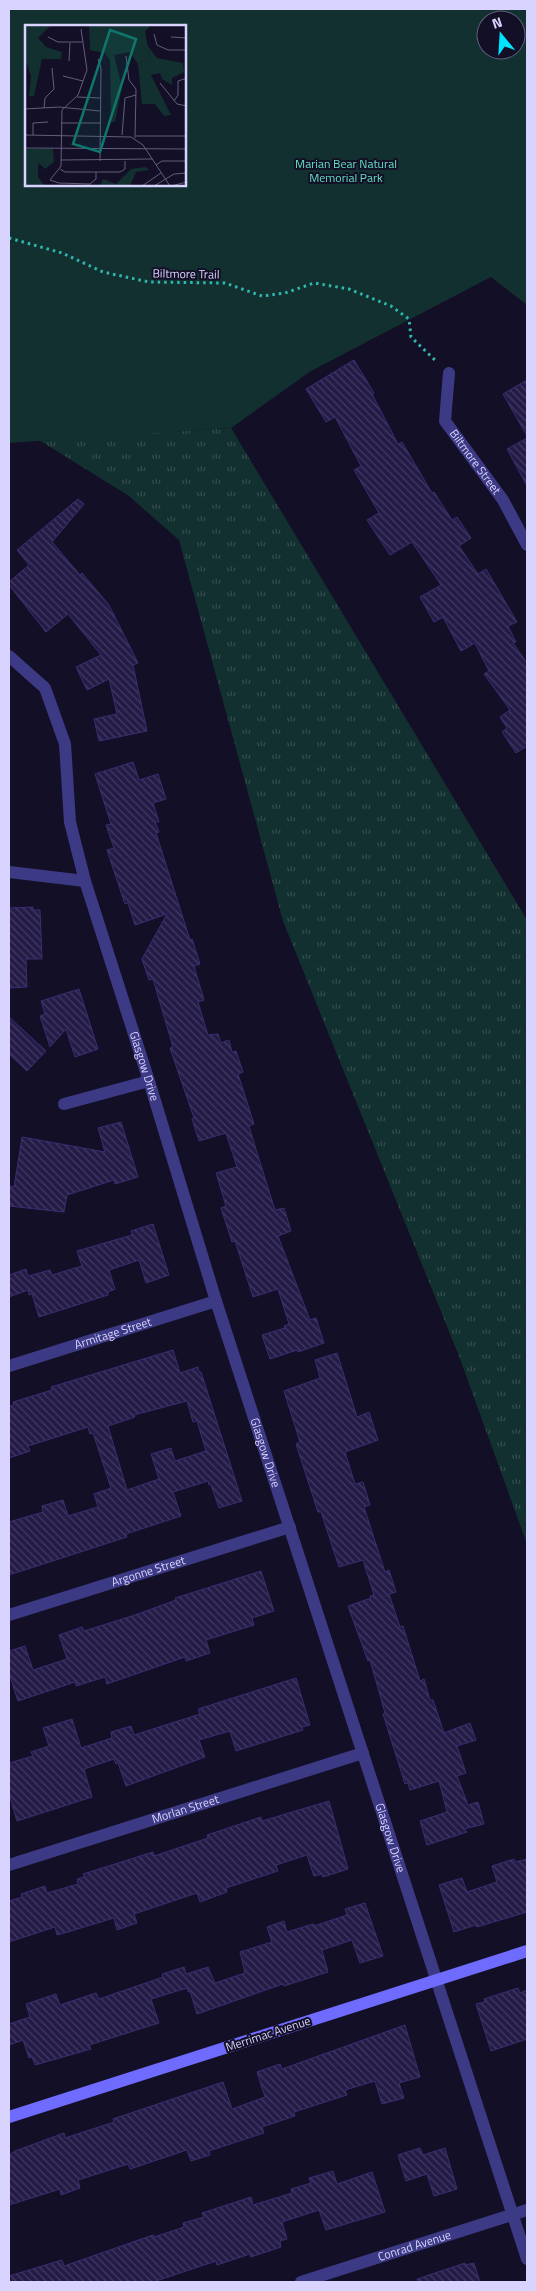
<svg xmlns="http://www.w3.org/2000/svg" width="536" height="2291" viewBox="0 0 536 2291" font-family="'Titillium Web',sans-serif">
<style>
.grass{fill:url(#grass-tufts)}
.park{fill:#12302f;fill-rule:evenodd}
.building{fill:url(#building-back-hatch);stroke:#3b2d73;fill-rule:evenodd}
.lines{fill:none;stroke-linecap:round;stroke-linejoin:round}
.path{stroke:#2fb8b0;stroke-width:3;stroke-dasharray:2.5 4;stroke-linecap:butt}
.street{stroke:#3d3a85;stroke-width:12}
.secondary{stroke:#6f6bff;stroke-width:12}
.labels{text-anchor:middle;stroke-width:4;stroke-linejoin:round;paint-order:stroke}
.park-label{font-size:12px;fill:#5fe0c0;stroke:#130f26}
.street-label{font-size:12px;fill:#d9d4ff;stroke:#130f26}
.inset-road{fill:none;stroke:#625e7d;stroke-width:1}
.view{fill:#0f766e;fill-opacity:0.15;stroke:#0f766e;stroke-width:2.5}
.inset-edge{fill:none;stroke:#d9d4ff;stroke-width:2.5}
</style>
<defs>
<pattern id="grass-tufts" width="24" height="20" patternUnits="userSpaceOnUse" patternTransform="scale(1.25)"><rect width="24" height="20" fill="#12302f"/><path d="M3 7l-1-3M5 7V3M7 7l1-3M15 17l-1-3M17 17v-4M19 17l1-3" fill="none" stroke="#344d4e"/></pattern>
<pattern id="building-back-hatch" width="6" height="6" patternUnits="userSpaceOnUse" patternTransform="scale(1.25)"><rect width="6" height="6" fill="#241b47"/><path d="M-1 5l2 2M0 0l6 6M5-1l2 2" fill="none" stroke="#433b63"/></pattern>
</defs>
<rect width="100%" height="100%" fill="#130f26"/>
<path class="grass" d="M231,428L527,920V1544L459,1356L283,921L179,540L129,496L39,440Z"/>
<path class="park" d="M9,9H527V305L491,277L311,371L231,428L9,443ZM486,20H516V50H486ZM26,26H185V185H26Z"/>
<path class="building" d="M354,360L374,393L372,394L398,444L402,442L432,493L434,492L452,520L457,517L471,538L459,546L478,574L486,569L517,622L508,626L516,642L513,643L527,663V746L516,753L502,732L507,728L500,717L510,710L484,674L489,671L475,643L461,651L443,617L434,622L420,597L441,585L412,542L390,555L367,520L379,513L354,470L361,466L335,417L326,422L306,389Z
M527,380V436L503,394Z
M527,438V486L507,449Z
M78,499L84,504L52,542L80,575L82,573L109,605L138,663L133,665L147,731L99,741L94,719L117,714L109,679L87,690L76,667L101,655L68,614L46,632L9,585V582L29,565L17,550Z
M133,762L139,780L158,774L166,799L153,803L159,822H155L159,832L156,833L190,940L192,939L200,964L194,966L204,1000L198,1002L208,1035L218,1034L221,1043L229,1040L232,1052L236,1051L243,1072L238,1074L254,1124L249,1126L258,1156L275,1210L284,1208L291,1231L278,1236L310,1320L316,1318L324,1343L298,1352L297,1350L270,1359L262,1335L285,1328L284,1326L289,1324L278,1289L253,1297L235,1241L232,1242L221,1208L226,1206L216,1173L237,1167L226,1133L199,1141L192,1119L194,1118L170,1048L173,1047L153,979L149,980L142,959L167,914L135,925L128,903L125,904L107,850L114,848L106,825L111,824L95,774Z
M33,907V910H40L42,959H26L27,987L9,988V908Z
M79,989L98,1049L75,1057L66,1029L50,1047L40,1016L45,1014L41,1001Z
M9,1017L46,1051L27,1071L9,1054Z
M121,1122L138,1177L115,1184L114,1180L67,1195L64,1212L9,1206V1186L14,1187L22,1137L105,1152L98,1128Z
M153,1224L169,1275L146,1283L139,1260L109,1270L115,1289L108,1292V1295L39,1317L32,1294L29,1295L28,1290L9,1297V1275L26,1269L28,1276L50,1270L52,1275L82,1266L77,1251L132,1235L131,1231Z
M173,1350L180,1373L198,1367L199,1372H201L242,1501L219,1508L211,1485H209L208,1481L173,1492L181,1516L126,1534L127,1537L9,1575V1522L43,1512L42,1506L63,1500L68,1516L98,1507L94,1494L111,1488L93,1433L90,1434L88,1427L28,1446L30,1451L9,1458V1406L14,1405L13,1402L52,1390L51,1387ZM187,1401L193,1422L197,1421L206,1451L175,1461L171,1448L151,1454L159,1479L127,1490L108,1426L135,1417L134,1415Z
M337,1353L357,1417L369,1412L378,1440L345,1452L355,1484L363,1482L370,1505L364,1507L385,1572L389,1570L396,1592L389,1594L400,1627L403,1626L420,1681L424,1679L430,1700H433L444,1733L470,1723L476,1740L457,1746L466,1773L457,1776L468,1805L478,1802L484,1824L464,1829L467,1832L427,1845L420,1821L447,1812L439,1781L410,1790L408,1783L405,1784L383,1714L385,1713L370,1660L368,1661L348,1606L371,1598L370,1596L374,1595L363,1560L339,1567L321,1512H318L296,1444L300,1442L284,1391L320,1378L315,1360Z
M261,1571L274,1611L252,1618L254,1625L206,1640L210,1653L186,1661L185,1657L107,1684L105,1677L76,1686L75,1682L18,1701L9,1673V1651L25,1646L33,1670L67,1659L59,1635L82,1627L84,1631L135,1615L176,1600L175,1598Z
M296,1678L310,1725L302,1727L303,1730L236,1751L230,1731L199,1740L205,1757L126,1786L118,1763L116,1764L114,1759L84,1769L92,1797L17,1821L9,1794V1763L33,1756L31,1752L49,1746L43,1728L72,1719L81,1748L112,1738L111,1732L131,1726L134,1735L200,1714L198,1709Z
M329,1801L348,1869L323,1877L322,1874L314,1876L307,1855L276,1865L278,1871L226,1888L227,1892L200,1902L197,1893L134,1914L137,1923L117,1930L114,1918L61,1934L57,1935L55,1927L9,1942V1901L22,1897L21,1894L45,1886L47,1893L78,1884L77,1879L84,1877L83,1874L153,1852L154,1856L208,1838L207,1835L261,1817L262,1821Z
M514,1859L515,1862L527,1859V1912L477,1927L476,1925L454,1932L439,1885L462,1878L467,1892L497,1882L492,1866Z
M365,1903L383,1956L360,1963L352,1940L322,1950L328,1972L284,1986L283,1984L197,2014L190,1991L188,1992L187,1988L151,1999L159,2023L89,2045L91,2049L35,2065L32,2057L29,2058L23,2040L9,2045V2024L30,2017L26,2004L56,1994L60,2005L96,1993L99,1999L163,1977L162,1974L184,1967L186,1974L208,1967L215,1983L245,1973L240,1952L272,1942L267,1927L284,1921L287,1932L313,1924L314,1926L347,1915L345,1909Z
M518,1988L520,1993L527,1990V2039L491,2051L476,2004L485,2002L484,1999Z
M405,2025L420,2077L399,2083L404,2098L382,2104L375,2081L345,2090L347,2095L294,2112L295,2116L262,2127L264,2133L209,2151L210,2155L191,2161L187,2150L130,2169L128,2164L78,2180L80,2188L61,2195L60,2189L9,2205V2155L15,2151L64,2133L65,2138L114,2122L113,2119L223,2082L232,2109L265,2097L257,2072L280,2064L282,2069Z
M420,2148L423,2155L445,2148L457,2189L434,2196L427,2174L406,2181L398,2155Z
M333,2171L337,2184L372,2172L385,2212L326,2230L319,2210L282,2222L287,2239L280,2241L281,2247L251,2257L250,2254L217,2265L216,2261L153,2282H9V2276L62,2260L64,2266L153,2235L154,2237L184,2227L183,2223L204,2217L202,2213L251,2197L253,2205L292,2193L291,2189L311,2183L309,2178Z
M465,2263V2265L474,2263L480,2282H418L417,2279Z"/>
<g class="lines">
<path class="path" d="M9,238L62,253L103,272L149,282L225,283L262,296L285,293L314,283L349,289L391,306L409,319L411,337L437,362"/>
<g class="street">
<path id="s1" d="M449,373L445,421L503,500L527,545"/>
<path id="s2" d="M9,656L45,688L65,744L70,822L85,881L149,1081L216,1301L527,2259"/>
<path d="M9,872L85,881"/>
<path d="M64,1104L149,1081"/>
<path id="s3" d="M9,1366L216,1301"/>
<path id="s4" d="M9,1615L290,1527"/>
<path id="s5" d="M9,1865L363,1753"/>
<path id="s6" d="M301,2282L527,2210"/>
</g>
<path class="secondary" d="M9,2117L527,1951"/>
</g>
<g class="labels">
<g class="park-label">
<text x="346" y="168">Marian Bear Natural<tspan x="346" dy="14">Memorial Park</tspan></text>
</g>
<g class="street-label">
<text transform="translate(186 274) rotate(1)" y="4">Biltmore Trail</text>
<text dy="4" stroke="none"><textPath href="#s1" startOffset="99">Biltmore Street</textPath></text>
<text dy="4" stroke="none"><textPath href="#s2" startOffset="441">Glasgow Drive</textPath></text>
<text dy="4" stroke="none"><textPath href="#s3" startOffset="109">Armitage Street</textPath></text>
<text dy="4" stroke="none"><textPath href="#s2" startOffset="846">Glasgow Drive</textPath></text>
<text dy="4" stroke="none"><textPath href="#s4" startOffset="146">Argonne Street</textPath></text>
<text dy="4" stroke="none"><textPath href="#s5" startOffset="185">Morlan Street</textPath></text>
<text dy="4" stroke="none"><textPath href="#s2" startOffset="1251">Glasgow Drive</textPath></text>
<text transform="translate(268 2034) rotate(-18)" y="4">Merrimac Avenue</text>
<text dy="4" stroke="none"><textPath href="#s6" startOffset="119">Conrad Avenue</textPath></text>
</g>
</g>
<g transform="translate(25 25)">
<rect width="161" height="161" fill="#130f26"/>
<path d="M122,20L132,33L158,38L159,47L147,53V60L137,54L135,48L126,50L146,90L139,91L130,79H117L113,39L125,34ZM80,28L89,30L97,63L90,97H86L85,35ZM1,137V141H13V152L20,161H0ZM121,142L124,145L111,147L105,161H75L78,154L91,159L106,144Z" fill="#12302f"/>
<path d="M0,0H26L13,13L21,22L37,27L36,34H17L9,71H4L6,51L0,34ZM64,0H126L120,6L125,34L113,39L105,27L89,30L65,25ZM1,124H28L29,137L20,144L14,138L13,141H1Z" fill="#12302f"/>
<path class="inset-road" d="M56,4L62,45L53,70L37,85L36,141L25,155L34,158L65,159L71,154V147M129,9L132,20L143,25H162M23,12L33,17H57M146,12L162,13M101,31L104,55L111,64L110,113M73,34L76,43L75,136M44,36L45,18M38,51L58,56M135,58L152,79L162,81M52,72L75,73M149,76L153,70V56L162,53M19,83L20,73L29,64L27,43M0,84L34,82L75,86M36,98H75M0,110L106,112L118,120L145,161M8,110V98L23,97M97,110L100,73L111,70M111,111H162M0,123L162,124M36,135L127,134M131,140L137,136H162M35,144L40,147H95L100,144V136M117,161L136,148M129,161L149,149L162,148M146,161L162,157"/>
<path class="view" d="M85,5L111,14L75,127L48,119Z"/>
<rect width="161" height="161" class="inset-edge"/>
</g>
<rect width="536" height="2291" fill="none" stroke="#d9d4ff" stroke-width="20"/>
<g transform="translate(501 35) rotate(342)"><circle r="24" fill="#130f26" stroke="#625e7d"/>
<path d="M0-4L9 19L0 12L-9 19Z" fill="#00e5ff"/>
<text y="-8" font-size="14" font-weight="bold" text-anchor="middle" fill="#d9d4ff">N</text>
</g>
</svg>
